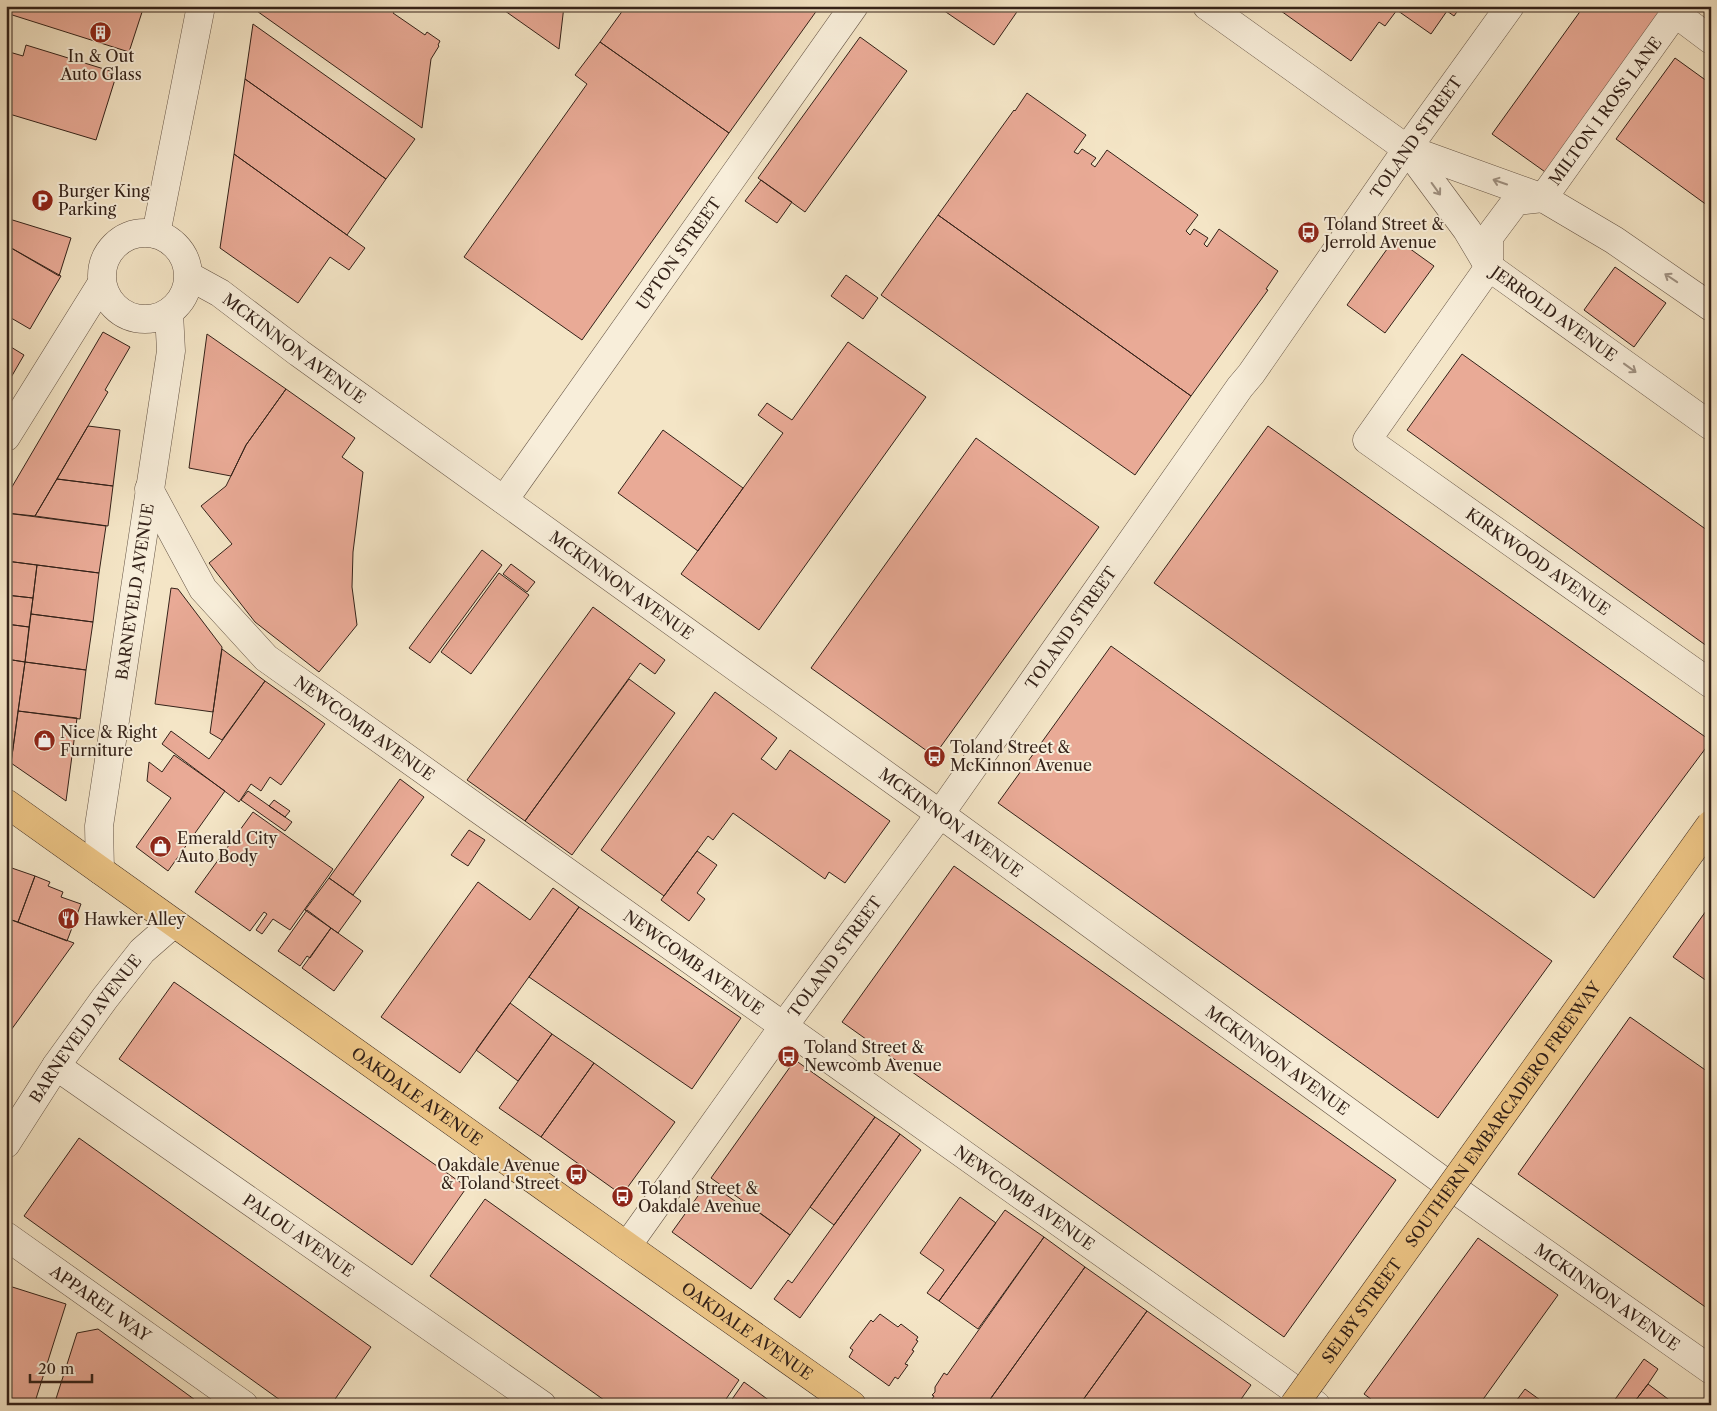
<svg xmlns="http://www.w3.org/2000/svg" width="1717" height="1411" viewBox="0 0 1717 1411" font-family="'Libre Caslon Text',serif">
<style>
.building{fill:#e9aa96;stroke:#342219}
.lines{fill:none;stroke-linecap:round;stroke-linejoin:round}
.minor-casing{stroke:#645344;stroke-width:29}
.major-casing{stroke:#342219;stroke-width:29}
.minor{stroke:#f8eeda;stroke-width:28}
.major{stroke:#eac283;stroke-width:28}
.highway-bridge-casing{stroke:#342219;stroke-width:29;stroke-linecap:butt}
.highway-bridge{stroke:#eac283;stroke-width:28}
.oneway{stroke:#a09283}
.labels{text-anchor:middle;stroke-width:4;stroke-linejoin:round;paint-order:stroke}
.poi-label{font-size:16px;fill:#342219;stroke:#f8eeda;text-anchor:start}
.street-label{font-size:16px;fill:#342219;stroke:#f8eeda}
</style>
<rect width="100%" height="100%" fill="#f4e5c6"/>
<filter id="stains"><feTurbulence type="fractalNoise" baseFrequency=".004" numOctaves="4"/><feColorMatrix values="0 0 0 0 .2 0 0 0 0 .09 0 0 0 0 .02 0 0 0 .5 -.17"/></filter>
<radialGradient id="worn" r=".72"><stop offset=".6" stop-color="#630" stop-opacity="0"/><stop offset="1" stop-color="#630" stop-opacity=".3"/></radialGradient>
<path class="building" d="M6,6H144L129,52L6,13Z
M256,6H391L396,9L393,13L425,35L427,32L440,41L438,45L439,46L431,59L422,128L254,9Z
M498,6H564L559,49Z
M626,6H820L729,133L600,42Z
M946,6H1021L994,45L943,10Z
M1274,6H1391L1397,10L1385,26L1379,22L1351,61Z
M1391,6H1440L1447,11L1431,34Z
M1440,6H1461L1454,16Z
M1584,6H1670L1548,174L1492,134Z
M253,24L415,139L386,179L245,79Z
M860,37L907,71L805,212L758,178Z
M600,42L729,133L582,340L464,257L587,84L575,75Z
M26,45L117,73L96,140L6,113V51L23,56Z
M1675,58L1711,84V208L1616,139Z
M245,79L386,179L347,235L234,154Z
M1027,93L1086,135L1074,152L1078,154L1082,149L1096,158L1091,164L1095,167L1107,150L1198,215L1186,231L1190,235L1194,229L1208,238L1204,244L1207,247L1219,229L1278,271L1266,289L1268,290L1191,396L938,215L1014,110L1015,111Z
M234,154L365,248L349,270L330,257L298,303L220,248Z
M761,180L792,202L777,223L745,201Z
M938,215L1191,396L1135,475L881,295Z
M6,218L71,238L59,276L6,245Z
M1395,238L1434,266L1385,333L1347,305Z
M6,245L61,276L30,329L6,315Z
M1615,267L1666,303L1634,347L1584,310Z
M846,275L878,298L863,319L831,296Z
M103,332L130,347L105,390L108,392L35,516L6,513V497Z
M207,334L286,389L246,445L231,476L189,468Z
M848,342L926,397L759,630L681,574L783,433L758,415L767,403L792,420Z
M6,344L24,355L6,386Z
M1462,354L1711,533V649L1407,430Z
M286,389L355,438L342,457L363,472L353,552L352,587L357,625L319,672L255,622L209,563L232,544L201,506L226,486L246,445Z
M88,426L120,430L113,486L57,479Z
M1268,426L1711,741L1594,898L1154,583Z
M663,430L743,488L698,551L618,493Z
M976,438L1099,527L934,756L811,668Z
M57,479L113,486L108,526L35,516Z
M6,513L106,526L99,573L6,561Z
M482,550L502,565L430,663L409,648Z
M6,561L37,565L33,598L6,595Z
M511,564L535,582L527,592L503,574Z
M37,565L99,573L93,622L31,614Z
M499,573L529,595L471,674L441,652Z
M171,588L178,589L222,647L213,712L155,704Z
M6,595L33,598L29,627L6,624Z
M593,607L665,660L655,674L640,663L525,821L467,780Z
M31,614L93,622L86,670L25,662Z
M6,624L29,627L25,662L6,659Z
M1111,646L1552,961L1438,1118L998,803Z
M222,649L265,681L222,740L210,733Z
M6,659L25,662L11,763L6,760Z
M25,662L86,670L80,719L18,711Z
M629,679L675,713L572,855L525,821Z
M265,681L325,724L281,785L270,777L261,791L251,784L239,802L162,744L171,731L209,759Z
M715,692L777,738L761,759L763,760L776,770L790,750L890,821L845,883L829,872L825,879L733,813L713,840L708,836L664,896L601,850Z
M18,711L77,718L66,801L11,763Z
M174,755L225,791L168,871L136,847L171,798L147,781L149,762L162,772Z
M400,779L424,797L353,895L329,878Z
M248,791L292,822L285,831L241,800Z
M274,800L290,811L285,817L269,806Z
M253,812L333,869L290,930L273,919L262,934L256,930L267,914L264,912L250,931L195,892Z
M469,830L485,840L468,866L451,855Z
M697,851L717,865L697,893L705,899L689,921L661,900Z
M6,866L35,876L18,922L6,918Z
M954,866L1396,1180L1284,1337L842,1022Z
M35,876L50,882L48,886L63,892L61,897L81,904L67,941L18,922Z
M329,878L361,901L338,933L305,910Z
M478,882L530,920L553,888L579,907L460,1073L381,1017Z
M1711,904V984L1673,957Z
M579,907L741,1018L692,1089L529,977Z
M307,910L331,928L310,958L307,956L300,966L278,951Z
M6,918L74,943L6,1037Z
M331,928L363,951L334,991L302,968Z
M174,982L467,1187L412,1265L119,1059Z
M510,1003L552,1034L518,1081L476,1050Z
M1630,1017L1711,1074V1311L1518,1174Z
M552,1034L594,1063L541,1137L499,1108Z
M795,1060L875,1117L790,1235L711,1178Z
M594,1063L675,1122L622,1195L541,1137Z
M875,1117L900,1134L834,1225L810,1207Z
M900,1134L921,1150L800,1318L774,1299L788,1280L792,1283Z
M79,1138L371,1347L331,1405H287L24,1216Z
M708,1182L742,1206L745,1202L790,1235L751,1289L672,1232Z
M960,1197L996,1223L939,1301L927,1293L944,1270L920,1253Z
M485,1199L739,1380L722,1405H611L430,1276Z
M1005,1210L1044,1237L978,1329L939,1301Z
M1044,1237L1085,1267L986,1405H928L934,1396L932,1395L935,1392V1387L944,1373L947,1375Z
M1478,1238L1558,1295L1479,1405H1379L1364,1394Z
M1085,1267L1147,1311L1080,1404L986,1405Z
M6,1285L66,1304L34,1405H6Z
M1147,1311L1251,1385L1237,1405L1080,1404Z
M880,1314L898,1327L901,1324L918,1337L916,1340L918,1341L912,1350L914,1351L905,1364L908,1365L898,1379L895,1377L889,1386L849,1357L853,1350L850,1348L871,1320L873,1322Z
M98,1329L202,1405H54L77,1333Z
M1644,1359L1658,1369L1648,1384L1632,1405H1611Z
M744,1382L774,1404L773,1405H728Z
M1648,1384L1676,1405H1632Z
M1525,1389L1547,1405H1513Z"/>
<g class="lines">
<defs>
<g id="minor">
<path d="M1207,6L1407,149L1543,198L1614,240L1711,307"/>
<path id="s1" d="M1711,40L1675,13L1543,198L1516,201L1489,237V267L1367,440L1711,684"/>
<path id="s2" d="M1407,149L1467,230L1489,267L1711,426"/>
<circle cx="145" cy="276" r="43"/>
<path d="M156,234L201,6"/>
<path id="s3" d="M189,276L220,293L299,353L940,814L1450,1186L1711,1370"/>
<path d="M6,437L102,283"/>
<path id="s4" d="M149,489L203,589L266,658L1316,1405"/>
<path id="s5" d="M504,500L854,6"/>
<path id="s6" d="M100,870L99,826L171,351L169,313"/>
<path id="s7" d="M56,1066L542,1405"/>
<path id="s8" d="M6,1144L56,1066L105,998L142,951L174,923"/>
<path id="s9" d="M6,1236L244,1405"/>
<path id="s10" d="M627,1246L783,1027L940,814L1240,387L1251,374L1407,149L1510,6"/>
</g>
<g id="major">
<path id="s11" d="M6,803L627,1246L852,1405"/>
</g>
</defs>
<use href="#minor" class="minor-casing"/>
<use href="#major" class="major-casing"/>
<use href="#minor" class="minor"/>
<use href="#major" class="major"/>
<defs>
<g id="highway-bridge">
<path id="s12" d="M1294,1405L1711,824"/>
</g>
</defs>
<use href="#highway-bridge" class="highway-bridge-casing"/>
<use href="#highway-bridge" class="highway-bridge"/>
</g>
<defs><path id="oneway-shaft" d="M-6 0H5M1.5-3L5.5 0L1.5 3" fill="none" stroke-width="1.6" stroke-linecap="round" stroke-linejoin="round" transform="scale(1.25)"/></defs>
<g class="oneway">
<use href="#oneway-shaft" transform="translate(1500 182) rotate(-161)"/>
<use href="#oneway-shaft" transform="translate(1436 189) rotate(54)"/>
<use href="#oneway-shaft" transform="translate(1671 278) rotate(-146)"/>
<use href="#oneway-shaft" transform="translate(1630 368) rotate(36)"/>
</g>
<defs>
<symbol id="building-disc" viewBox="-11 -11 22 22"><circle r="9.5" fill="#8f2418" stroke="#f8eeda"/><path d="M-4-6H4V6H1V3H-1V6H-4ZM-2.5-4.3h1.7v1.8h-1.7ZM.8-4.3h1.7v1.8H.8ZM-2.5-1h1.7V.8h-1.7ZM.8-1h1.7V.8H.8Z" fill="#fff"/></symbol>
<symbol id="parking-disc" viewBox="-11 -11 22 22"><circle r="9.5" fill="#8f2418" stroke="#f8eeda"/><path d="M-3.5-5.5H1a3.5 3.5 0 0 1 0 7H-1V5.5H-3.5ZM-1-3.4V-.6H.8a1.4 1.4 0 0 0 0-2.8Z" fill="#fff"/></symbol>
<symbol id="bus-disc" viewBox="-11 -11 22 22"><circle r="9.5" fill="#8f2418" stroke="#f8eeda"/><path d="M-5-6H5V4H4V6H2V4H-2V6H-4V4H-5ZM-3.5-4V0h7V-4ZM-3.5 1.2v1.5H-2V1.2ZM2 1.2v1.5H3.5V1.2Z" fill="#fff"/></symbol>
<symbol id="shop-disc" viewBox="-11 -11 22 22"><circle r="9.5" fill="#8f2418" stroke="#f8eeda"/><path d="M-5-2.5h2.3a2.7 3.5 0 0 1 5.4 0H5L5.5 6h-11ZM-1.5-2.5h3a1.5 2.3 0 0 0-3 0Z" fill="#fff"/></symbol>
<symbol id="restaurant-disc" viewBox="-11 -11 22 22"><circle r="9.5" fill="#8f2418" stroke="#f8eeda"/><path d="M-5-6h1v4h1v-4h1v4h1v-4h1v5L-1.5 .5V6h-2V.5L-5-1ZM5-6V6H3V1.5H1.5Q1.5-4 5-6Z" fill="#fff"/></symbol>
</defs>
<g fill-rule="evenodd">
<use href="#building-disc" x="88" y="20" width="25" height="25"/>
<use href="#parking-disc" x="30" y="188" width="25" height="25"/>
<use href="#bus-disc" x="1296" y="220" width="25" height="25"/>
<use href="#shop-disc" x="32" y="728" width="25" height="25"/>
<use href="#bus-disc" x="922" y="744" width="25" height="25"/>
<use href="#shop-disc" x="148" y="834" width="25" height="25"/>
<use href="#restaurant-disc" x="56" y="906" width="25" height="25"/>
<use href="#bus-disc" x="776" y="1044" width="25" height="25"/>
<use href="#bus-disc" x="564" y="1162" width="25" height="25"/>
<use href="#bus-disc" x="610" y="1184" width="25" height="25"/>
</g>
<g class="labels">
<g class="poi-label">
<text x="101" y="62" text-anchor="middle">In &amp; Out<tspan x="101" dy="18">Auto Glass</tspan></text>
<text x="58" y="197">Burger King<tspan x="58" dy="18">Parking</tspan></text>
<text x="1324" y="230">Toland Street &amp;<tspan x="1324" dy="18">Jerrold Avenue</tspan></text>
<text x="60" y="738">Nice &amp; Right<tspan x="60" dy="18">Furniture</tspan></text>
<text x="950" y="753">Toland Street &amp;<tspan x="950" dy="18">McKinnon Avenue</tspan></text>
<text x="177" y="844">Emerald City<tspan x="177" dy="18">Auto Body</tspan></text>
<text x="84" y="925">Hawker Alley</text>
<text x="804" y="1053">Toland Street &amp;<tspan x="804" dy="18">Newcomb Avenue</tspan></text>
<text x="560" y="1171" text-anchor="end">Oakdale Avenue<tspan x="560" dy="18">&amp; Toland Street</tspan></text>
<text x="638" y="1194">Toland Street &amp;<tspan x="638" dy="18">Oakdale Avenue</tspan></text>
</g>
<g class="street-label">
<text transform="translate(1605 111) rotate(-54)" y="6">MILTON I ROSS LANE</text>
<text dy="6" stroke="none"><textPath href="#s10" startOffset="1361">TOLAND STREET</textPath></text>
<text dy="6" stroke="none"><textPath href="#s5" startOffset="302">UPTON STREET</textPath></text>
<text dy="6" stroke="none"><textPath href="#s2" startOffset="224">JERROLD AVENUE</textPath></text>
<text dy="6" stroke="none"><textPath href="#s3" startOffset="128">MCKINNON AVENUE</textPath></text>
<text dy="6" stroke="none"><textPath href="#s1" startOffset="796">KIRKWOOD AVENUE</textPath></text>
<text dy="6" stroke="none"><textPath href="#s3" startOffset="532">MCKINNON AVENUE</textPath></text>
<text dy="6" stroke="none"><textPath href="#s6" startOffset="281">BARNEVELD AVENUE</textPath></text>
<text dy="6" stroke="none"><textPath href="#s10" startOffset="761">TOLAND STREET</textPath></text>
<text dy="6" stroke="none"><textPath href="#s4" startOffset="328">NEWCOMB AVENUE</textPath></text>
<text dy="6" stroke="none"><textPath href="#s3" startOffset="938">MCKINNON AVENUE</textPath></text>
<text dy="6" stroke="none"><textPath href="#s10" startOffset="356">TOLAND STREET</textPath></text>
<text dy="6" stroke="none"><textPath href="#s4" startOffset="732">NEWCOMB AVENUE</textPath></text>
<text dy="6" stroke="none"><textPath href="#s8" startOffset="140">BARNEVELD AVENUE</textPath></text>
<text dy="6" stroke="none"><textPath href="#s3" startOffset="1342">MCKINNON AVENUE</textPath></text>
<text dy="6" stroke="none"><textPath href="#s11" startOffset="505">OAKDALE AVENUE</textPath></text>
<text dy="6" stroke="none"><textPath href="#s12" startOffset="358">SOUTHERN EMBARCADERO FREEWAY</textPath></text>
<text dy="6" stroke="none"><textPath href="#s4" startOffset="1138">NEWCOMB AVENUE</textPath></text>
<text dy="6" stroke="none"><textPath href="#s7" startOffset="296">PALOU AVENUE</textPath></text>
<text dy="6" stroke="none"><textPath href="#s3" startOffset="1748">MCKINNON AVENUE</textPath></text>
<text dy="6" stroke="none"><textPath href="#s9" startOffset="116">APPAREL WAY</textPath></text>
<text dy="6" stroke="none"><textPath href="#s12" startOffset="116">SELBY STREET</textPath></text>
<text dy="6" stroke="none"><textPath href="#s11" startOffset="910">OAKDALE AVENUE</textPath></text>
</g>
</g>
<rect width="1717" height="1411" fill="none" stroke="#f4e5c6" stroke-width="25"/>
<rect x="8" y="8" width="1702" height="1396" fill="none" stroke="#342219" stroke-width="2.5"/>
<rect x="12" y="12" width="1692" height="1386" fill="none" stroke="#342219"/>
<path d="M30 1374v8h62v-8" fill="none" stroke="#342219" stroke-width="2.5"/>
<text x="38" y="1374" font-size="15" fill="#342219" stroke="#f8eeda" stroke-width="4" paint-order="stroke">20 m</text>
<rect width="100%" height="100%" filter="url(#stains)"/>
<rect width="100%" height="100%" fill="url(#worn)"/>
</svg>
